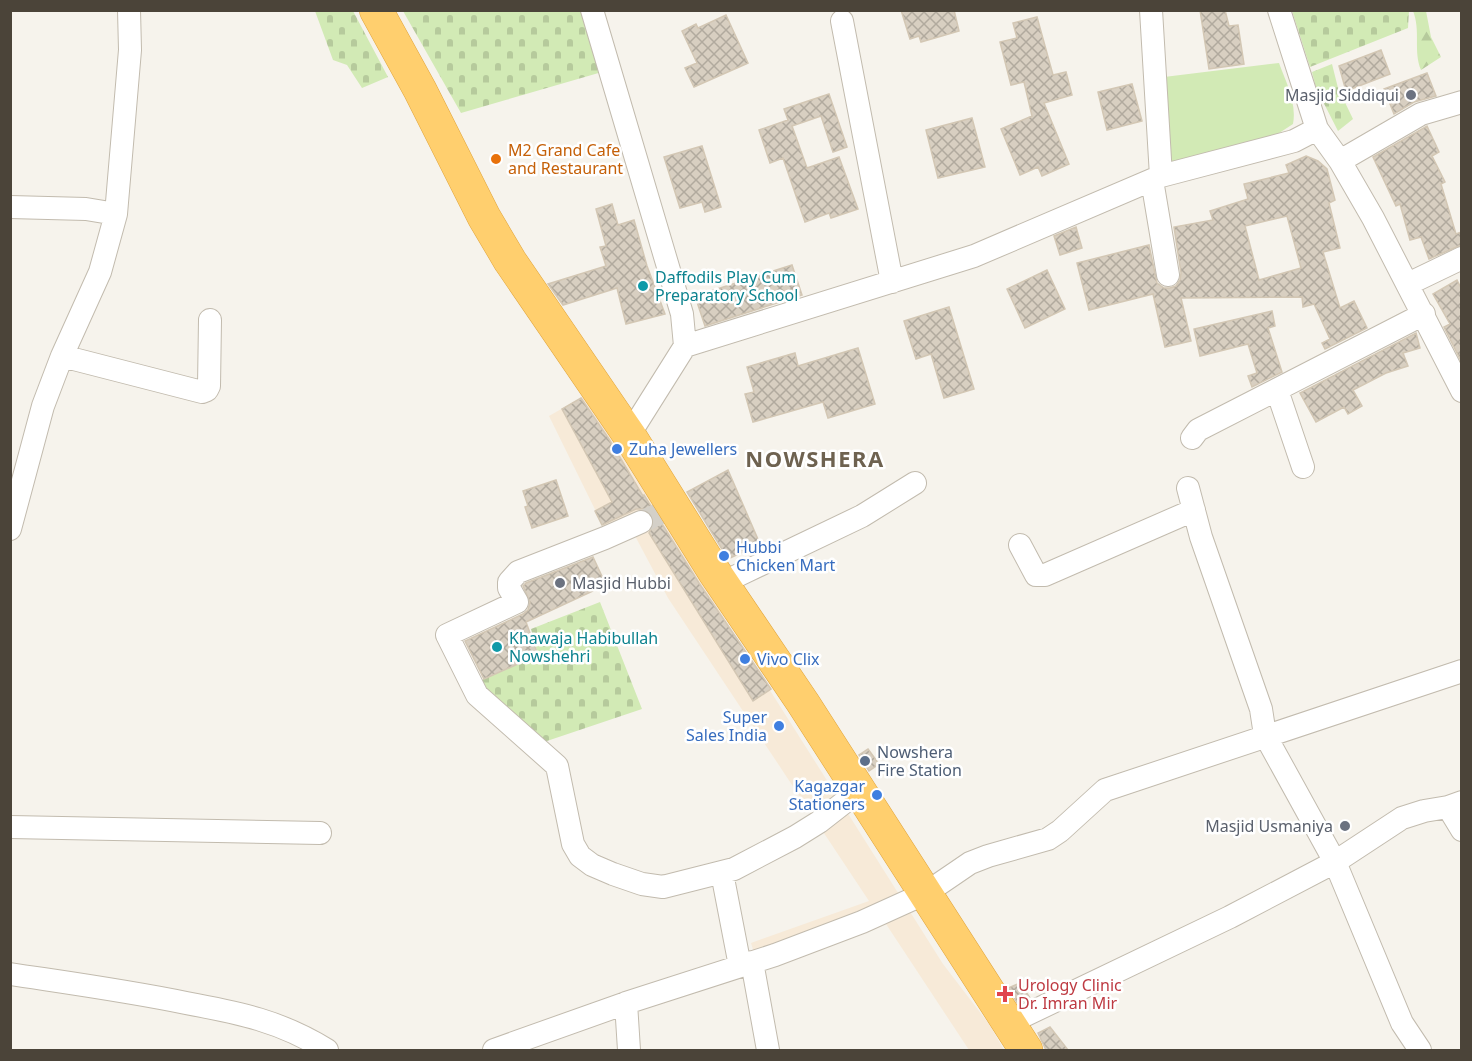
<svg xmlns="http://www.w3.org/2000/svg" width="1472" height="1061" viewBox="0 0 1472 1061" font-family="'Noto Sans',sans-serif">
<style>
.commercial{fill:#f7ead8}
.green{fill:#d2eab5}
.forest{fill:url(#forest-firs)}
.cemetery{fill:url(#cemetery-stones)}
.building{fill:url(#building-cross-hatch);stroke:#d3c7b4;stroke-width:1.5;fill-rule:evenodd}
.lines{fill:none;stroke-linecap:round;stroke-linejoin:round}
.minor-tunnel{stroke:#d4d0c8;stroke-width:22;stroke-dasharray:22 11;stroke-linecap:butt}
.minor-casing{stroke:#c2bbae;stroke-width:24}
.highway-casing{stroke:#e0a43c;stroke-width:34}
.minor{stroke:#fff;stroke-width:22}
.highway{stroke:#ffcf6e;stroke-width:33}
.worship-dot{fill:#6b7280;stroke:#fff;stroke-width:2}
.food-dot{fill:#e8710a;stroke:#fff;stroke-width:2}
.culture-dot{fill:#0f9aa8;stroke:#fff;stroke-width:2}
.shop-dot{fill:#3f7fe0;stroke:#fff;stroke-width:2}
.service-dot{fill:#5c6f8a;stroke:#fff;stroke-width:2}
.health-dot{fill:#e0444e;stroke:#fff;stroke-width:2}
.labels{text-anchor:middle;stroke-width:5;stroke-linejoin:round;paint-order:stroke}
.worship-label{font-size:16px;fill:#5b616d;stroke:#fff;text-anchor:end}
.food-label{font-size:16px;fill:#c56008;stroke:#fff;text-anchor:start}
.culture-label{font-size:16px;fill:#0d838f;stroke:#fff;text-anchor:start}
.shop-label{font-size:16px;fill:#366cbe;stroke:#fff;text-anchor:start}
.service-label{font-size:16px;fill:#4e5e75;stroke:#fff;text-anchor:start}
.health-label{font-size:16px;fill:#be3a42;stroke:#fff;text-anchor:start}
.district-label{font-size:22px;font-weight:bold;letter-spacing:1.5px;fill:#6e6250;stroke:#fff}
</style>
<defs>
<pattern id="forest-firs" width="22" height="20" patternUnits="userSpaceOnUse" patternTransform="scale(1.5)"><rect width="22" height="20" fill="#d2eab5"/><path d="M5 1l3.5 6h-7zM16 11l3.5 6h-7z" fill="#b6ca9c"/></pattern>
<pattern id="cemetery-stones" width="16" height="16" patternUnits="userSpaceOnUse" patternTransform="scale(1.5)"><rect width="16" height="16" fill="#d2eab5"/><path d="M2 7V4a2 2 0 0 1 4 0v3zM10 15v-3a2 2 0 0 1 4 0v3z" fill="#b6ca9c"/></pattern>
<pattern id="building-cross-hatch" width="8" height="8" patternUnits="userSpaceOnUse" patternTransform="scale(1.5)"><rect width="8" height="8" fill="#d8cfc1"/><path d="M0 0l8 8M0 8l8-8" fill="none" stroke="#b1aa9e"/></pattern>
</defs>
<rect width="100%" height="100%" fill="#f6f3ec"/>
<path class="commercial" d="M584,396L943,964L989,1024L1004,1050H969L886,924L760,972L751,943L869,901L668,598L634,534L611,542L549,416Z"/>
<path class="green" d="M1279,63C1286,82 1297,103 1293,124L1267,141L1171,168L1164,77Z"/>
<path class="forest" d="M1413,11H1426L1431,37L1441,57L1421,70C1413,51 1421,31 1413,11Z"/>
<path class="cemetery" d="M315,11H353L388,77L362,88L347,65L333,60Z
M403,11H584L602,72L461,113Z
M1292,11H1409L1408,28L1310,67Z
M1332,64L1338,88L1353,119L1338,131L1316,88L1312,72Z
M600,602L642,709L541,743L477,682L538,655L531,629Z"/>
<path class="building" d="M901,10H954L959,31L921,42L919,36L910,39Z
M1200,10H1225L1229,26L1238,25L1244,64L1209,69Z
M726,15L748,63L694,87L685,68L697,63L682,31L696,24L698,28Z
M1037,17L1053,75L1066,72L1072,95L1044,103L1069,164L1042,176L1038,167L1020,175L1001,129L1032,116L1024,82L1011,85L1000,42L1017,38L1013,23Z
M1381,50L1390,74L1346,91L1339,66Z
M1427,73L1436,96L1414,102L1394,114L1384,89Z
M1132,84L1142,121L1107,130L1098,92Z
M829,94L847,147L833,152L821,116L792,126L807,168L839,157L858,209L831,218L829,213L805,222L783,158L770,163L759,130L788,120L784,109Z
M972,118L985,167L938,178L926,130Z
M1427,126L1439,152L1432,156L1445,182L1441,184L1456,234L1461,232V245L1429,259L1421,237L1410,240L1400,204L1396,206L1373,157Z
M702,146L721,207L705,212L702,202L680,208L664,157Z
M1306,156L1318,161L1327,169L1335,200L1329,203L1340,248L1323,252L1340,308L1354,301L1367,328L1325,349L1322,343L1330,339L1314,304L1303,307L1302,297L1181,298L1191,341L1165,347L1153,294L1089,310L1077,263L1149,245L1157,283L1164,288H1170L1176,286L1180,280L1181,273L1174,227L1213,220L1210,211L1248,199L1244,184L1289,173L1286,165ZM1287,216L1301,268L1259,280L1245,226Z
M612,204L618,225L634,220L647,266L665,314L626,324L617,288L563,305L548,284L606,266L600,247L606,246L596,209Z
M1076,227L1082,248L1060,255L1054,236Z
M792,265L802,295L705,326L695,296Z
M1047,270L1065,309L1025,328L1007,289Z
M1457,280L1461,288V361L1444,327L1450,324L1433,294Z
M949,307L974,389L944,398L931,354L916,359L904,321Z
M1272,311L1275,326L1268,328L1282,372L1252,387L1248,376L1257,373L1248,344L1200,356L1194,329Z
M1416,333L1420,348L1403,353L1408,366L1386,373L1353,390L1362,406L1348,414L1344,407L1316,422L1300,393Z
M858,348L875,404L828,418L823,402L753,422L745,394L754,392L747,367L795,353L798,366Z
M581,398L609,439L643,496L644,495L699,583L771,689L753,701L649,533L654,523V517L649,511L643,509H636L602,525L595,511L612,502L562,409Z
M728,470L760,544L728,559L687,492Z
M556,480L568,516L532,528L525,507L528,506L523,491Z
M593,557L606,585L526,622L538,655L484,679L465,641L523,614L528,610L530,602L523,586L526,583Z
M868,749L879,764L869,771L859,755Z
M1020,983L1030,998L1018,1004L1008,988Z
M1050,1027L1068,1050H1046L1045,1048L1038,1033Z"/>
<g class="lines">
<path class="minor-tunnel" d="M641,522L663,512"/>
<defs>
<path id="minor" d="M592,10L682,314L685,346L629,435
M1151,10L1161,176
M1279,10L1317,129L1340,161L1373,218L1462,391
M842,21L892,282
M1340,161L1421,114L1462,102
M1152,180L1168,275
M10,207L86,209L116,214
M1408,284L1462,258
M685,346L974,256L1161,176L1294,141L1317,129
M62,356L202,392L207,390L209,386L210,320
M1277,390L1303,467
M1192,438L1198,430L1424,314
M1188,488L1201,537L1261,709L1265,735L1335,862L1402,1023L1420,1050
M641,522L605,538L518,572L509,582V588L517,602L447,635L477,695L557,766L573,844L580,856L592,865L613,874L642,884L663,887L734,869L795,837L819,822L860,790
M10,529L43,406L62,356L100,272L116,214L130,50L129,10
M1020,545L1036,575H1045L1194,510
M722,583L862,516L915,483
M1448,807L1462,830
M10,827L320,833
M722,873L740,966
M752,962L768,1050
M10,974C69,983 128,991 186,1003C240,1013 280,1021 327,1050
M626,1003L629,1050
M1009,1023L1230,917L1335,862L1402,818L1424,811L1448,807L1462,802
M494,1050L626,1003L775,955L862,922L926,893L970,863L988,856L1048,839L1060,831L1105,790L1462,671"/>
<path id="highway" d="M376,10L420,90L484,217L510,261L629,435L715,573L803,703L1026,1050"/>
</defs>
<use href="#minor" class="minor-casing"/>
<use href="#highway" class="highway-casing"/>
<use href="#minor" class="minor"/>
<use href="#highway" class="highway"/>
</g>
<g class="worship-dot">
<circle cx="1411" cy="95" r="6"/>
<circle cx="560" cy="583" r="6"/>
<circle cx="1345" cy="826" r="6"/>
</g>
<circle class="food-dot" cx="496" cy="159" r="6"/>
<g class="culture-dot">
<circle cx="643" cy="286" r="6"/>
<circle cx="497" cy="647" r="6"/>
</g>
<g class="shop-dot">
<circle cx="617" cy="449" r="6"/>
<circle cx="724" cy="556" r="6"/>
<circle cx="745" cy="659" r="6"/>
<circle cx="779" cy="726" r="6"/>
<circle cx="877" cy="795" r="6"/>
</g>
<circle class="service-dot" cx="865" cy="761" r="6"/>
<path class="health-dot" d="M1002 985h6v6h6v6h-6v6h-6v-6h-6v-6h6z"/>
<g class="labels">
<g class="worship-label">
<text x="1399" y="101">Masjid Siddiqui</text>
<text x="572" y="589" text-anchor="start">Masjid Hubbi</text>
<text x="1333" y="832">Masjid Usmaniya</text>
</g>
<g class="food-label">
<text x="508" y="156">M2 Grand Cafe<tspan x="508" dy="18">and Restaurant</tspan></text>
</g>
<g class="culture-label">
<text x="655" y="283">Daffodils Play Cum<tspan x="655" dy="18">Preparatory School</tspan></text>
<text x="509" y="644">Khawaja Habibullah<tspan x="509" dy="18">Nowshehri</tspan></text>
</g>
<g class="shop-label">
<text x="629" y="455">Zuha Jewellers</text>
<text x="736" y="553">Hubbi<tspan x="736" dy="18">Chicken Mart</tspan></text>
<text x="757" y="665">Vivo Clix</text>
<text x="767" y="723" text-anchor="end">Super<tspan x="767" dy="18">Sales India</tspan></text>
<text x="865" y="792" text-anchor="end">Kagazgar<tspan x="865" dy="18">Stationers</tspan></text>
</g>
<g class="service-label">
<text x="877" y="758">Nowshera<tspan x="877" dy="18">Fire Station</tspan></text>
</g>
<g class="health-label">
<text x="1018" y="991">Urology Clinic<tspan x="1018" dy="18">Dr. Imran Mir</tspan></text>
</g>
<g class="district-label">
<text x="815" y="467">NOWSHERA</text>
</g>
</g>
<rect width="1472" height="1061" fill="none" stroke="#4b4439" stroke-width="24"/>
</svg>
